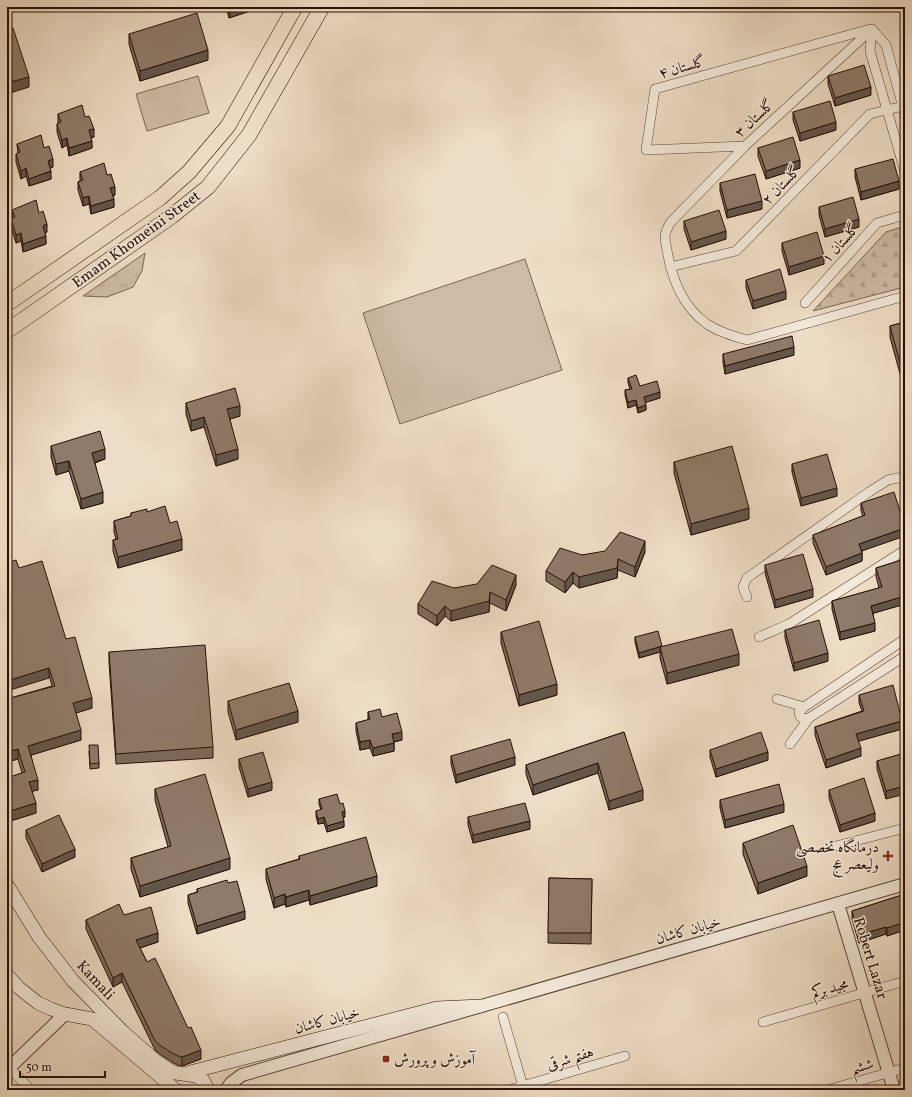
<svg xmlns="http://www.w3.org/2000/svg" width="912" height="1097" viewBox="0 0 912 1097" font-family="Vollkorn,Amiri,serif">
<style>
.grass{fill:url(#grass-tufts);stroke:#7a6556}
.forest{fill:url(#forest-firs);stroke:#7a6556}
.park{fill:#cdbba6;stroke:#7a6556}
.lines{fill:none;stroke-linecap:round;stroke-linejoin:round}
.minor-casing{stroke:#594336;stroke-width:10}
.tertiary-casing{stroke:#594336;stroke-width:14}
.secondary-casing{stroke:#270f06;stroke-width:14}
.primary-casing{stroke:#270f06;stroke-width:16}
.minor{stroke:#f5eadb;stroke-width:9}
.tertiary{stroke:#f5eadb;stroke-width:12}
.secondary{stroke:#f5eadb;stroke-width:13}
.primary{stroke:#efdec7;stroke-width:15}
.wall{fill:#7b6a5b;stroke:#270f06}
.shaded-wall{fill:#64564a;stroke:#270f06}
.building{fill:#8f7b6a;stroke:#270f06}
.poi-dot{fill:#8f2418;stroke:#f5eadb;stroke-width:1.5}
.labels{text-anchor:middle;stroke-width:3;stroke-linejoin:round;paint-order:stroke}
.street-label{font-size:15px;fill:#270f06;stroke:#f5eadb}
.poi-label{font-size:15px;fill:#270f06;stroke:#f5eadb;text-anchor:end}
</style>
<defs>
<pattern id="grass-tufts" width="24" height="20" patternUnits="userSpaceOnUse"><rect width="24" height="20" fill="#cdbba6"/><path d="M3 7l-1-3M5 7V3M7 7l1-3M15 17l-1-3M17 17v-4M19 17l1-3" fill="none" stroke="#b0a08d"/></pattern>
<pattern id="forest-firs" width="22" height="20" patternUnits="userSpaceOnUse"><rect width="22" height="20" fill="#cdbba6"/><path d="M5 1l3.5 6h-7zM16 11l3.5 6h-7z" fill="#b0a08d"/></pattern>
</defs>
<rect width="100%" height="100%" fill="#efdec7"/>
<filter id="stains"><feTurbulence type="fractalNoise" baseFrequency=".005" numOctaves="4"/><feColorMatrix values="0 0 0 0 .2 0 0 0 0 .09 0 0 0 0 .02 0 0 0 .5 -.17"/></filter>
<radialGradient id="worn" r=".72"><stop offset=".6" stop-color="#630" stop-opacity="0"/><stop offset="1" stop-color="#630" stop-opacity=".3"/></radialGradient>
<path class="grass" d="M145,253L142,271L133,287L107,297L83,296Z"/>
<path class="forest" d="M905,226V287L813,311L886,232Z"/>
<path class="park" d="M198,76L209,113L147,131L136,94Z
M525,259L562,370L400,424L363,313Z"/>
<g class="lines">
<defs>
<path id="minor" d="M872,29L745,146L670,223C668,227 666,231 665,235C665,240 666,246 667,250C672,279 682,306 707,324C719,332 733,336 747,340L905,296
M872,29L870,51L905,172
M872,29L886,45L905,115
M745,146L646,150L655,89L870,29
M670,267L736,251L870,114L903,106
M805,303L877,223L905,215
M747,597L743,587L747,578L869,492L888,480L903,477L905,478
M759,637L789,624L905,550
M777,699L804,707
M809,718L803,719L800,716L799,712L804,707L905,639
M790,744L809,718L905,656
M836,846L905,828
M503,1017L524,1090
M763,1022L905,981
M9,1068L31,1090
M509,1090L625,1056
M827,1090L905,1068"/>
<path id="tertiary" d="M838,904L894,1090
M7,1070L65,1014
M226,1090L231,1083L242,1075L905,884"/>
<path id="secondary" d="M7,885L39,937L73,981L123,1032L156,1061L168,1069L176,1073L196,1076L203,1080L207,1088V1090
M7,975L19,988L38,1003L51,1009L65,1014L92,1019L176,1090
M183,1074L437,1008L481,1006"/>
<path id="primary" d="M7,304L160,198L189,172L228,126L295,7
M7,331L172,216L208,187L249,135L322,7"/>
</defs>
<use href="#minor" class="minor-casing"/>
<use href="#tertiary" class="tertiary-casing"/>
<use href="#secondary" class="secondary-casing"/>
<use href="#primary" class="primary-casing"/>
<use href="#minor" class="minor"/>
<use href="#tertiary" class="tertiary"/>
<use href="#secondary" class="secondary"/>
<use href="#primary" class="primary"/>
</g>
<path class="wall" d="M226,7H262L229,18Z
M129,34L208,60L140,81L129,44Z
M828,76L871,95L835,106L828,84Z
M793,112L836,130L800,141L793,120Z
M58,114L85,117L94,137L91,138L92,148L69,156L67,145L62,148L57,132V124L58,123Z
M17,144L44,148L53,167L50,168L51,179L29,186L26,176L21,179L16,162V154H18Z
M758,148L800,168L766,179L758,156Z
M855,169L899,189L861,200L855,177Z
M80,172L107,175L115,195L113,196L114,207L91,214L89,204L83,206L78,190V182L80,181Z
M720,183L762,209L727,218L720,191Z
M819,207L859,227L825,237L819,215Z
M12,210L39,213L47,232L45,233L46,244L23,252L21,241L16,243L11,227V219L12,218Z
M684,221L726,239L691,250L684,229Z
M782,243L824,264L789,275L782,251Z
M746,280L786,299L753,309L746,288Z
M905,322V392L890,337V326Z
M723,354L794,355L725,374L723,362Z
M628,378L640,386L660,398L645,402L646,410L638,413L636,405L628,408L625,395V390L630,389L628,383Z
M186,403L240,416L230,419L238,459L216,466L204,427L191,431L186,414Z
M51,446L105,459L95,463L103,503L81,509L69,471L56,475L51,457Z
M674,462L749,519L691,535L674,473Z
M792,464L837,496L801,506L792,472Z
M861,503L905,527L862,551V561L826,575L813,543V535L863,516L861,511Z
M147,512L170,523L182,550L118,568L113,551V540L116,539L114,532V521L131,516V513Z
M645,552L635,577L618,570L617,578L579,588L573,583L565,593L546,581V571L582,555Z
M905,559V604L873,613L875,631L840,640L832,609V601L879,588L876,576V568Z
M765,565L813,597L775,608L765,573Z
M19,568L66,639L92,708L76,713L81,740L31,755L38,790L32,791L36,813L7,822V778L22,773L18,759L7,762V699L52,686Z
M516,585L506,611L490,603L489,612L451,621L445,616L437,626L418,614V604L454,588Z
M785,630L828,661L794,671L785,638Z
M501,632L557,695L519,706L501,643Z
M635,637L662,647L739,665L667,684L660,658V652L639,658L635,642Z
M109,652L213,747V758L116,764L109,662Z
M859,695L902,729L858,741L861,756L826,768L815,735V727L862,711L859,703Z
M228,701L298,722L236,740L228,712Z
M368,712L382,717L402,740L394,742V751L373,756L370,748L360,750L356,731V723L368,720Z
M624,732L643,800L609,810L598,773L533,795L526,774V765Z
M710,750L768,760L716,777L710,757Z
M89,751L99,763V768L90,769Z
M905,753L886,799L877,769V761Z
M451,756L515,765L456,783L451,764Z
M239,759L272,790L248,797L239,767Z
M155,789L230,869L140,897L131,869V858L168,847L155,800Z
M829,790L875,821L840,832L829,798Z
M319,799L340,804L345,817H343L344,827L327,832L324,823L318,824L316,816V811L321,810L319,804Z
M720,800L784,812L725,828L720,808Z
M468,817L530,829L473,843L468,825Z
M26,830L75,857L42,872L26,838Z
M743,843L807,876L758,894L743,854Z
M299,856L377,886L310,905L309,900L286,907L285,904L274,908L266,879V869L299,859Z
M549,878L592,879L591,944L548,943Z
M228,883L245,919L197,934L188,903V895L197,892V889Z
M905,894V930L887,936L886,934L859,943L852,919V911Z
M124,915L158,942L140,948L147,962L201,1059L182,1066L178,1065L172,1062L161,1055L155,1050L122,982L113,987L86,929V920Z"/>
<path class="shaded-wall" d="M7,7H14L7,9Z
M230,7H262L229,18Z
M208,50V60L140,81V71Z
M29,77V87L7,94V83Z
M871,87V95L835,106V98Z
M836,122V130L800,141V133Z
M94,129V137L89,138V130Z
M67,138V145L62,148V140Z
M92,141V148L69,156V148Z
M53,159V167L48,169V161Z
M800,160V168L766,179V171Z
M26,168V176L21,179V171Z
M51,171V179L29,186V179Z
M899,181V189L861,200V192Z
M115,187V195L110,196V188Z
M89,196V204L83,206V198Z
M114,199V207L91,214V206Z
M762,201V209L727,218V210Z
M859,219V227L825,237V229Z
M47,224V232L43,234V226Z
M726,231V239L691,250V242Z
M21,233V241L16,243V235Z
M46,236V244L23,252V244Z
M824,256V264L789,275V267Z
M786,291V299L753,309V301Z
M794,347V355L725,374V366Z
M660,392V398L644,403V397Z
M636,400V405L628,408V402Z
M646,405V410L638,413V408Z
M240,406V416L227,420V409Z
M204,417V427L191,431V421Z
M105,449V459L92,463V453Z
M238,449V459L216,466V455Z
M69,461V471L56,475V464Z
M837,488V496L801,506V498Z
M103,492V503L81,509V499Z
M749,508V519L691,535V524Z
M905,528V536L859,552V544Z
M182,539V550L118,568V557Z
M645,541V552L635,577V567Z
M862,553V561L826,575V567Z
M618,559L617,578L579,588V577Z
M573,572V583L565,593V582Z
M516,575V585L506,611V600Z
M813,589V597L775,608V600Z
M490,592L489,612L451,621V611Z
M905,596V604L871,614V606Z
M445,606V616L437,626V616Z
M875,623V631L840,640V632Z
M662,646L660,647V652L639,658V653Z
M828,653V661L794,671V663Z
M739,654V665L667,684V673Z
M49,668V678L7,691V681Z
M557,684V695L519,706V695Z
M92,698V708L73,714V703Z
M298,711V722L236,740V730Z
M902,721V729L856,742V734Z
M81,730V740L28,756V746Z
M402,732V740L392,742V734Z
M370,740V748L360,750V742Z
M394,743V751L373,756V748Z
M861,748V756L826,768V760Z
M18,749V759L7,762V752Z
M768,752V760L716,777V769Z
M515,757V765L456,783V775Z
M598,763V773L533,795V785Z
M38,780V790L29,792V782Z
M272,782V790L248,797V789Z
M905,786V794L886,799V791Z
M643,790V800L609,810V801Z
M36,803V813L7,822V812Z
M784,804V812L725,828V820Z
M345,811V817L342,818V812Z
M875,813V821L840,832V825Z
M324,817V823L318,824V819Z
M344,821V827L327,832V826Z
M530,821V829L473,843V835Z
M75,849V857L42,872V864Z
M230,858V869L140,897V886Z
M807,866V876L758,894V883Z
M377,876V886L310,905V896Z
M309,890V900L286,907V897Z
M285,894V904L274,908V898Z
M245,911V919L197,934V926Z
M905,922V930L887,936V928Z
M886,927V934L859,943V935Z
M158,933V942L136,949V940Z
M122,973V982L113,987V978Z
M201,1050V1059L182,1066V1057Z"/>
<path class="building" d="M197,13L208,50L140,71L129,34Z
M13,28L29,77L7,83V30Z
M864,65L871,87L835,98L828,76Z
M830,101L836,122L800,133L793,112Z
M82,105L85,117L89,116L94,129L89,130L92,141L69,148L67,138L62,140L57,124L61,122L58,114Z
M41,135L44,148L49,146L53,159L48,161L51,171L29,179L26,168L21,171L16,154L20,152L17,144Z
M793,137L800,160L766,171L758,148Z
M893,159L899,181L861,192L855,169Z
M104,163L107,175L111,174L115,187L110,188L114,199L91,206L89,196L83,198L78,182L83,180L80,172Z
M755,174L762,201L727,210L720,183Z
M853,197L859,219L825,229L819,207Z
M36,200L39,213L43,211L47,224L43,226L46,236L23,244L21,233L16,235L11,219L15,217L12,210Z
M719,210L726,231L691,242L684,221Z
M817,232L824,256L789,267L782,243Z
M780,269L786,291L753,301L746,280Z
M905,322V381L890,326Z
M792,336L794,347L725,366L723,354Z
M636,375L640,386L657,381L660,392L644,397L646,405L638,408L636,400L628,402L625,390L632,389L628,378Z
M235,388L240,406L227,409L238,449L216,455L204,417L191,421L186,403Z
M100,431L105,449L92,453L103,492L81,499L69,461L56,464L51,446Z
M732,446L749,508L691,524L674,462Z
M827,454L837,488L801,498L792,464Z
M894,492L905,527V528L859,544L862,553L826,567L813,535L865,515L861,503Z
M165,506L170,523L177,521L182,539L118,557L113,540L118,539L114,521L131,516V513L147,509V512Z
M620,532L645,541L635,567L618,559L617,568L579,577L573,572L565,582L546,571L560,548L582,555L605,551Z
M803,554L813,589L775,600L765,565Z
M905,559V596L871,606L875,623L840,632L832,601L882,587L876,568Z
M16,560L19,568L42,561L66,639L75,637L92,698L73,703L81,730L28,746L38,780L29,782L36,803L7,812V778L25,772L18,749L7,752V699L55,686L49,668L7,681V563Z
M492,565L516,575L506,600L490,592L489,601L451,611L445,606L437,616L418,604L432,581L454,588L477,584Z
M819,620L828,653L794,663L785,630Z
M539,621L557,684L519,695L501,632Z
M732,629L739,654L667,673L660,647Z
M658,631L662,646L639,653L635,637Z
M205,645L213,747L116,754L109,652Z
M289,683L298,711L236,730L228,701Z
M893,685L902,721L856,734L861,748L826,760L815,727L864,711L859,695Z
M380,709L382,717L397,713L402,732L392,734L394,743L373,748L370,740L360,742L356,723L370,719L368,712Z
M624,732L643,790L609,801L598,763L533,785L526,765Z
M761,732L768,752L716,769L710,750Z
M510,739L515,757L456,775L451,756Z
M89,745H98L99,763L90,764Z
M263,752L272,782L248,789L239,759Z
M905,753V786L886,791L877,761Z
M205,774L230,858L140,886L131,858L171,846L155,789Z
M864,778L875,813L840,825L829,790Z
M779,784L784,804L725,820L720,800Z
M337,794L340,804L343,803L345,811L342,812L344,821L327,826L324,817L318,819L316,811L322,809L319,799Z
M525,803L530,821L473,835L468,817Z
M59,815L75,849L42,864L26,830Z
M793,825L807,866L758,883L743,843Z
M366,837L377,876L310,896L309,890L286,897L285,894L274,898L266,869L300,859L299,856Z
M549,878L592,879L591,933H548Z
M227,880L228,883L237,881L245,911L197,926L188,895L198,892L197,889Z
M905,894V922L887,928L886,927L859,935L852,911Z
M119,904L124,915L151,907L158,933L136,940L147,962L155,958L188,1028L191,1027L201,1050L182,1057L178,1056L172,1053L161,1046L155,1041L122,973L113,978L86,920Z"/>
<g class="poi-dot">
<path d="M886 850h4v4h4v4h-4v4h-4v-4h-4v-4h4z"/>
<rect x="382" y="1055" width="8" height="8" rx="2"/>
</g>
<g class="labels">
<g class="street-label">
<text transform="translate(682 67) rotate(-16)" y="5">گلستان ۴</text>
<text transform="translate(754 118) rotate(-43)" y="5">گلستان ۳</text>
<text transform="translate(781 185) rotate(-46)" y="5">گلستان ۲</text>
<text transform="translate(136 239) rotate(-36)" y="5">Emam Khomeini Street</text>
<text transform="translate(840 243) rotate(-48)" y="5">گلستان ۱</text>
<text transform="translate(688 930) rotate(-16)" y="5">خیابان کاشان</text>
<text transform="translate(871 958) rotate(73)" y="5">Robert Lazar</text>
<text transform="translate(96 980) rotate(47)" y="5">Kamali</text>
<text transform="translate(830 988) rotate(-16)" y="5">مجید برکم</text>
<text transform="translate(327 1020) rotate(-15)" y="5">خیابان کاشان</text>
<text transform="translate(570 1058) rotate(-17)" y="5">هفتم شرقی</text>
<text transform="translate(862 1066) rotate(-15)" y="5">ششم</text>
</g>
<g class="poi-label">
<text x="879" y="852">درمانگاه تخصصی<tspan x="879" dy="17">ولیعصر عج</tspan></text>
<text x="394" y="1064" text-anchor="start">آموزش و پرورش</text>
</g>
</g>
<rect width="912" height="1097" fill="none" stroke="#efdec7" stroke-width="24"/>
<rect x="8" y="8" width="896" height="1081" fill="none" stroke="#270f06" stroke-width="2"/>
<rect x="12" y="12" width="888" height="1073" fill="none" stroke="#270f06"/>
<path d="M20 1071v6h85v-6" fill="none" stroke="#270f06" stroke-width="2"/>
<text x="26" y="1071" font-size="12" fill="#270f06" stroke="#f5eadb" stroke-width="3" paint-order="stroke">50 m</text>
<rect width="100%" height="100%" filter="url(#stains)"/>
<rect width="100%" height="100%" fill="url(#worn)"/>
</svg>
